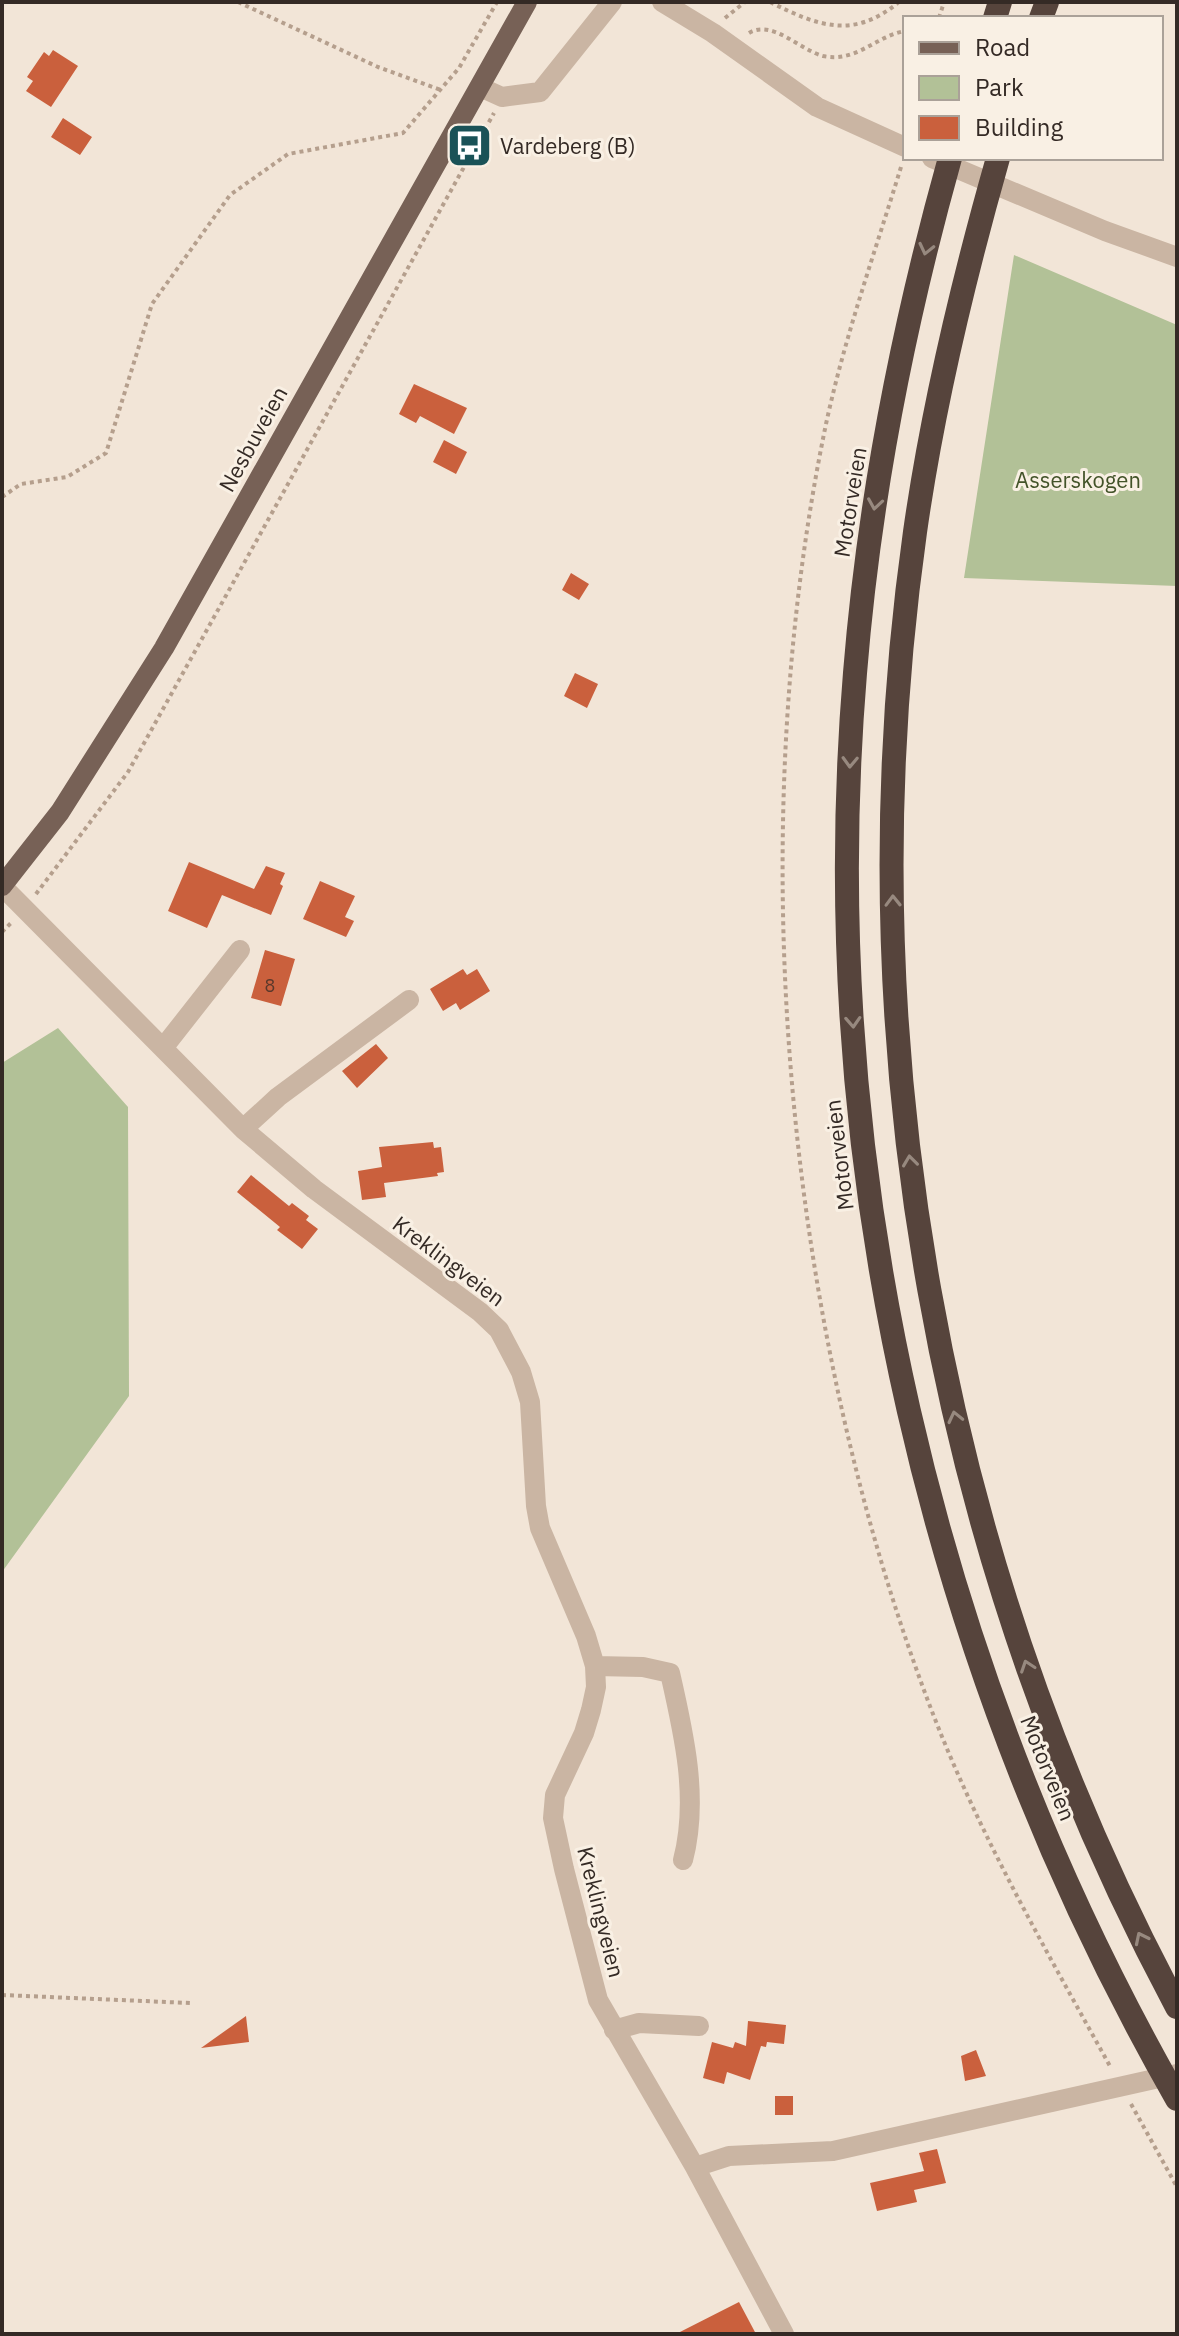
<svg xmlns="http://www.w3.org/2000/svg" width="1179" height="2336" viewBox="0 0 1179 2336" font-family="'IBM Plex Sans',sans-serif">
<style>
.green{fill:#b2c197}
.building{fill:#ca603d}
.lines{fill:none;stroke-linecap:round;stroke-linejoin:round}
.path{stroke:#b59f8d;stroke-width:4;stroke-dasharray:4 4;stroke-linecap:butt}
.minor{stroke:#cab5a3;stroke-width:20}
.major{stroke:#776156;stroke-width:20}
.highway{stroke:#56443c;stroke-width:24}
.oneway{stroke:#97897f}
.labels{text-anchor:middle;stroke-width:6;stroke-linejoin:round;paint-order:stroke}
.number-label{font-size:18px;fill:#5a382b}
.poi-label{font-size:22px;fill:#342a25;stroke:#f9f0e4;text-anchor:start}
.street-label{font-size:22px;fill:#342a25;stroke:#f9f0e4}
.park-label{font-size:22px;fill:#435329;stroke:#f9f0e4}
</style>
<rect width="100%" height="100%" fill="#f2e5d7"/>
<path class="green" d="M1014,255L1177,325V586L964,578Z
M58,1028L128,1107L129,1396L2,1572V1063Z"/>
<path class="building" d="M53,50L78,66L51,107L26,91L33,81L27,77L44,52L49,56Z
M63,118L92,137L80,155L51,137Z
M414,384L467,408L454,434L420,416L416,423L399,414Z
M444,440L467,452L456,474L433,462Z
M571,573L589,584L579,600L562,590Z
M575,673L598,684L587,708L564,696Z
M189,862L254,889L266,866L285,873L280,884L283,886L271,915L222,895L207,928L168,911Z
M320,881L355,896L345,917L354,921L346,937L303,919Z
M265,950L295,959L281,1006L251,998Z
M463,969L467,975L477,969L490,991L460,1010L456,1003L443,1011L430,989Z
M376,1044L388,1058L357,1088L342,1071Z
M433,1142L434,1148L441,1147L444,1172L437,1173L438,1176L384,1183L386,1197L362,1200L358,1171L382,1167L379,1147Z
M251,1175L289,1206L292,1203L309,1216L306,1220L318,1229L302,1249L277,1230L280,1227L237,1192Z
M246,2016L249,2042L201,2048Z
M748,2021L786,2025L784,2044L767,2042L766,2047L761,2046L750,2080L727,2072L724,2084L703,2078L712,2042L733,2048L735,2042L746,2046Z
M976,2050L986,2076L965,2081L961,2056Z
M775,2096H793V2115H775Z
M937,2149L946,2183L914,2190L917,2202L877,2211L870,2183L924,2171L919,2153Z
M739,2302L756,2334H676Z"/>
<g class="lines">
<path class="path" d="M238,2L378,67L441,90
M770,2C818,26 853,40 899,2
M725,18L745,2
M939,18L944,2
M749,33C772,19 800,50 823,56C856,63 876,36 905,31
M901,167C875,252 845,336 826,424C741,833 783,1325 933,1714C981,1838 1047,1952 1111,2068
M2,497L21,484L67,477L106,453L152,304L230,195L288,154L403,133L459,68L497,2
M36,894L128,772L494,113
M2,932L12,922
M2,1995L190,2003
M1131,2104L1177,2187"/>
<path class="minor" d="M662,2L713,33L817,107L905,147
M480,87L502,97L540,92L612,2
M932,158L1105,231L1177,257
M2,886L243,1129L314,1189L480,1312L499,1330L521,1372L530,1402L536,1506L540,1528L586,1636L595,1666L596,1687L591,1710L584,1733L555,1795L553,1818L564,1869L598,2000L695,2167L784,2334
M163,1048L240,950
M243,1129L278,1097L409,1000
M595,1666L643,1667L670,1673C684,1734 699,1799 683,1860
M614,2030L639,2023L699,2026
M695,2167L729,2156L833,2151L1177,2074"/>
<path class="major" d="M2,886L60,812L164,648L527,2"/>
<path class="highway" d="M995,18L1000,2
M1041,18L1047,2
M950,158C903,326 869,499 855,673C814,1167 932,1670 1177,2099
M998,158C963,281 933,405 915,532C844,1035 937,1559 1177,2007"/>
</g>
<defs><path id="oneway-chevron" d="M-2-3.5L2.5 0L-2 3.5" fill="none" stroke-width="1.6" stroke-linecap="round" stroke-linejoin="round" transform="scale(2)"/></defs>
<g class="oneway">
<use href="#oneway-chevron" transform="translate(926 249) rotate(103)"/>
<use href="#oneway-chevron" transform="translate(875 504) rotate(99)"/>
<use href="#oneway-chevron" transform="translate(850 762) rotate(92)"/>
<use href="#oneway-chevron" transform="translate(893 901) rotate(-91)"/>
<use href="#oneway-chevron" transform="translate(853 1022) rotate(87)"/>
<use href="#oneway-chevron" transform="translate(910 1161) rotate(-97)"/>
<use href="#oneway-chevron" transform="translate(955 1417) rotate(-103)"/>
<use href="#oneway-chevron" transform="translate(1027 1666) rotate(-109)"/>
<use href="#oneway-chevron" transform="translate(1141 1938) rotate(-116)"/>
</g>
<defs>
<symbol id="bus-square" viewBox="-11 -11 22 22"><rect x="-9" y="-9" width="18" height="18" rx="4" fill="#1a5257" stroke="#f9f0e4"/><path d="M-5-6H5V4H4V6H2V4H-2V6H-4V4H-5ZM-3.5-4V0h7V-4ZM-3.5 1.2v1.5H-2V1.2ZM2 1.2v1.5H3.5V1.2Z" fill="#fff"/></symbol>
</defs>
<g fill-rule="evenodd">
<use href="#bus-square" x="444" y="120" width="51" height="51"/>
</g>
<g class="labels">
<g class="number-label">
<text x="270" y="992">8</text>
</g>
<g class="poi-label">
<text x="500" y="154">Vardeberg (B)</text>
</g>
<g class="street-label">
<text transform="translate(253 439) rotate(-61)" y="8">Nesbuveien</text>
<text transform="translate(850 502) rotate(-81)" y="8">Motorveien</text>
<text transform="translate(839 1155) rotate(-97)" y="8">Motorveien</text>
<text transform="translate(449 1261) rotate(37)" y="8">Kreklingveien</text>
<text transform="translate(1048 1768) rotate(68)" y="8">Motorveien</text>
<text transform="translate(601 1912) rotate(76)" y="8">Kreklingveien</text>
</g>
<g class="park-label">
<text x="1078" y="488">Asserskogen</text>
</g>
</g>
<rect width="1179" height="2336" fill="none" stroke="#342a25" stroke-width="8"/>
<rect x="903" y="16" width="260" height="144" fill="#f9f0e4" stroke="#aaa198" stroke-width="2"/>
<rect x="919" y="42" width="40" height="12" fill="#776156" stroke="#aaa198" stroke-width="2"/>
<text x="975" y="56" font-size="24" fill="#342a25">Road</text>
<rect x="919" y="76" width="40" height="24" fill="#b2c197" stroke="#aaa198" stroke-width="2"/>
<text x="975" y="96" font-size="24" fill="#342a25">Park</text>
<rect x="919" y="116" width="40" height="24" fill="#ca603d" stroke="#aaa198" stroke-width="2"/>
<text x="975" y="136" font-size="24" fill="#342a25">Building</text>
</svg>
